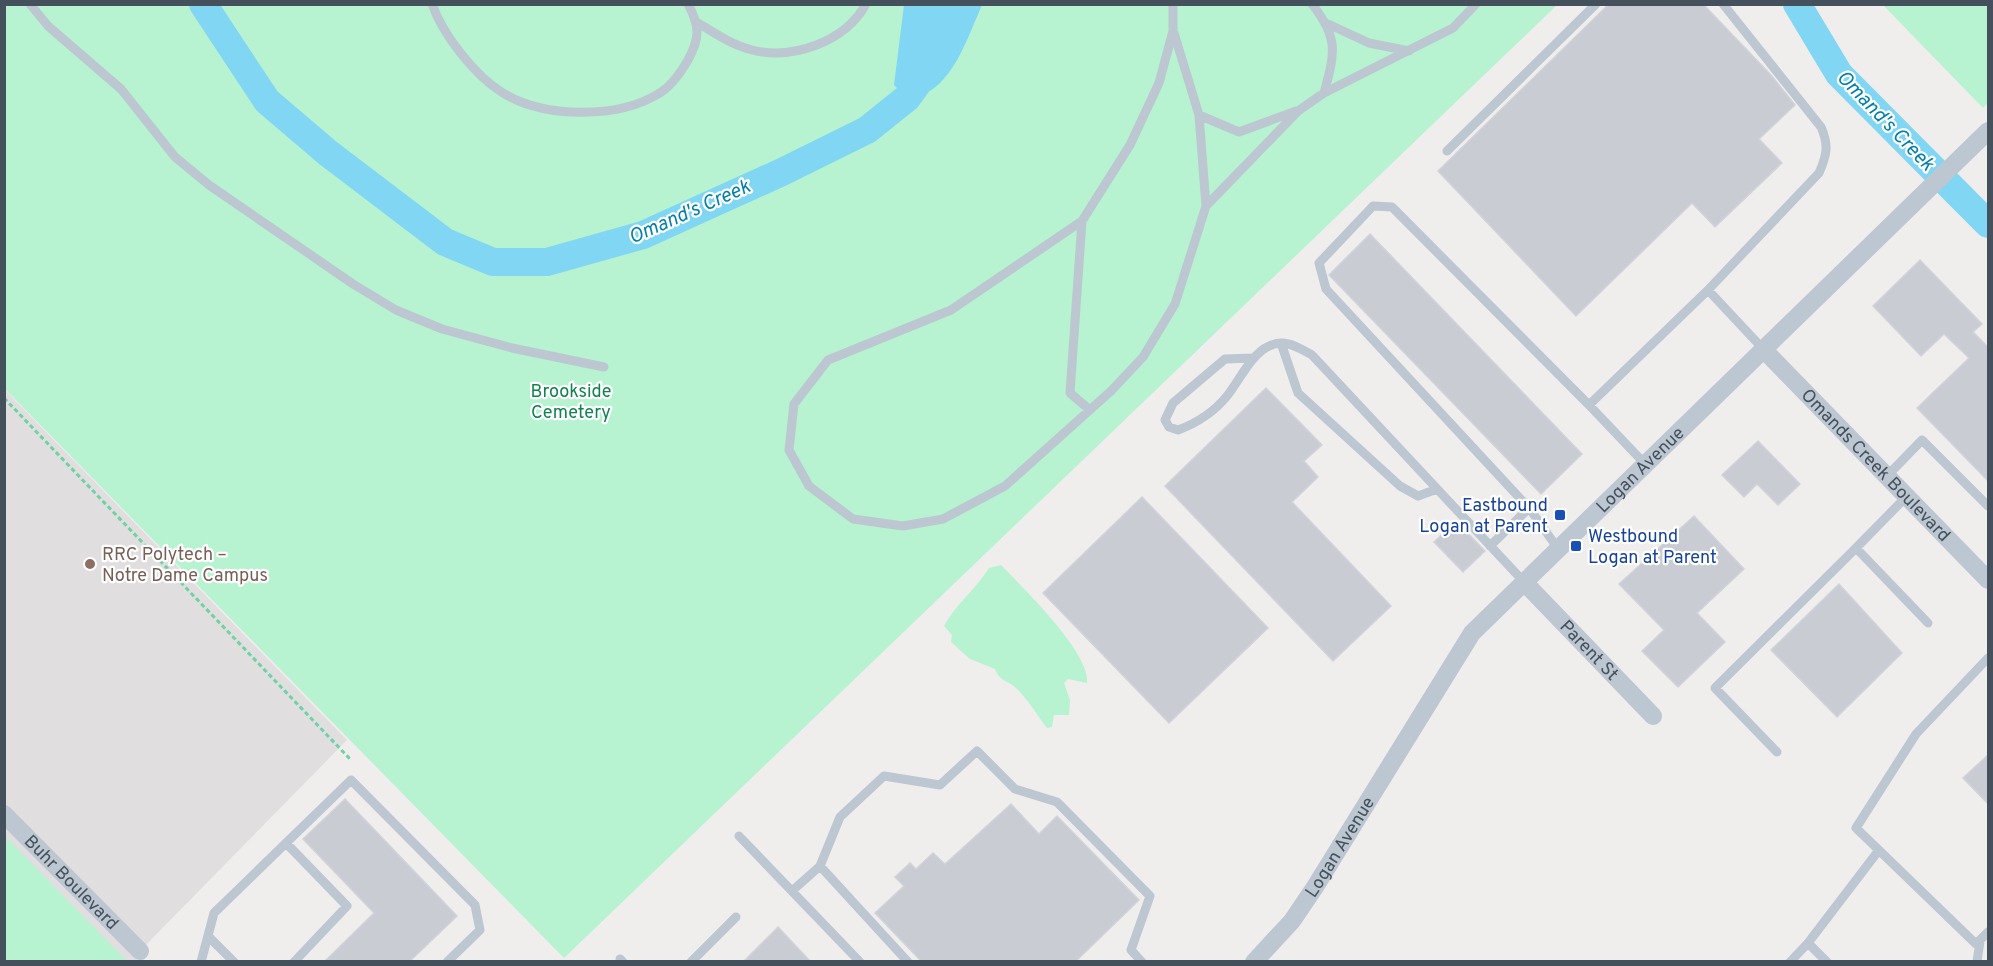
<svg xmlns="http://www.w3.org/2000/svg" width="1993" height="966" viewBox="0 0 1993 966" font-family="Overpass,sans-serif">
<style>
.education{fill:#e1dedf}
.green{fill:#b7f2d1}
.water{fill:#81d6f3}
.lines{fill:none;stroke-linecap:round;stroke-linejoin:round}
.river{stroke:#81d6f3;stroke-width:28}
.building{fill:#c9ccd3;stroke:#d1d3da;stroke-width:1.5}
.path{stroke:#6dd3a5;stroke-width:3;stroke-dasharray:4.5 3;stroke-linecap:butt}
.lane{stroke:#bcc7d1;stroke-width:9}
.street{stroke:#bcc7d1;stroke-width:18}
.transit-dot{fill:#1a4fb4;stroke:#fff;stroke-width:2}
.education-dot{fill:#8d6e63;stroke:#fff;stroke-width:2}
.labels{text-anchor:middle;stroke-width:4.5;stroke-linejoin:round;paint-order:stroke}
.park-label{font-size:18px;fill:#0f834e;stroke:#fff}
.street-label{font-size:18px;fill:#44505c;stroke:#fff}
.transit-label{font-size:18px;fill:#164399;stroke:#fff;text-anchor:end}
.education-label{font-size:18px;fill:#785e54;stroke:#fff;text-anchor:start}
.water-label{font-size:20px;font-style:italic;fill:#027faa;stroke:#fff}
</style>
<rect width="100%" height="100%" fill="#f0eded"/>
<path class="education" d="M4,389L347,740L140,951L136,961H5Z"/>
<path class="green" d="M5,5H1557L564,958L5,389Z
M1883,5H1988V103L1983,108Z
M1001,565C1022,587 1091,653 1087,683L1068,679L1064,683L1070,700L1069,715H1054L1052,727L1047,728C1037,715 1028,699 1015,687C1007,680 999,681 995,669L970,659L951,642L952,635L944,626C956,604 976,589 989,568Z
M4,836H5L127,961H5Z"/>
<path class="water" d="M904,5H982C967,38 950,97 907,98L894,85Z"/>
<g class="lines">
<path class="river" d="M203,4L267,101L328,153L445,242L493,262H547L643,235L780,173L867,130L907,98L923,76L940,4
M1797,4L1839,74L1988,224"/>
</g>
<path class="building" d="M1609,4H1703L1771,75L1795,105L1759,139L1782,163L1715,227L1692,203L1576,316L1438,171Z
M1370,234L1582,454L1541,494L1329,275Z
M1920,260L1982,324L1973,332L1989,348V482L1917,408L1969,358L1944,334L1921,356L1873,306Z
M1266,388L1322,445L1304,461L1318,477L1292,502L1391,606L1333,661L1165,486Z
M1758,441L1800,484L1778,505L1757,484L1744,497L1722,475Z
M1142,497L1268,628L1169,723L1043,593Z
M1694,516L1744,569L1697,613L1725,642L1678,687L1642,651L1664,630L1619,584Z
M1456,521L1485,551L1463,572L1434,542Z
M1839,584L1902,653L1837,717L1771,650Z
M1989,754V805L1963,778Z
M345,799L457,916L409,962H324L374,913L303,839Z
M1011,804L1039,834L1057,816L1139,900L1075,962H922L875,913L904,886L895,877L910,863L916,869L933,853L945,864Z
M778,927L811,962H743Z"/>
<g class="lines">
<path class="path" d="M4,398L351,760"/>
<path class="lane" d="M30,4L48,26L121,89L175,157L209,185L353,284L396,310L442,329L512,348L604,367
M432,4C443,35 475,76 503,93C544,118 617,119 658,94C671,87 681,72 688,60C700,38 700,26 688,4
M1173,4V31L1159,83L1130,145L1082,221L951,310L828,360L794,404L789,450L809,486L853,519L903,526L943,519L1005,486L1111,391L1143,357L1175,304L1206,206L1298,111L1324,93L1453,28L1476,4
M1312,4C1339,38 1335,53 1324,93
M698,23C716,34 732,45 752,50C793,60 845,42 866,4
M1328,24L1369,43L1409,51
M1174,33L1199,115L1239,132L1296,111
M1199,115L1206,206
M1447,151L1596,4
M1082,221L1070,393L1090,410
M1708,290L1819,173C1827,155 1829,145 1821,127L1723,4
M1281,343L1298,393L1400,486L1418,496L1437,489
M1253,358L1225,359L1173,403L1165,420L1169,427L1178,430C1197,423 1214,412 1227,396C1241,379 1255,343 1282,343C1292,343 1303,350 1312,355L1525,583
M1646,465L1589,405L1708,290L1765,351
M1887,476L1922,440L1988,506
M1907,496L1856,548L1928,623
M1490,546L1529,508
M1559,550L1529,508L1326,289L1319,263L1373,206L1392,207L1589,405
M1988,658L1916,734L1856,828L1976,944L1988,932
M1777,752L1715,688L1856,548
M739,836L860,962
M286,843L351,780L475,905L480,930L447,962
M820,866L840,817L884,776L940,785L977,751L1015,789L1057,802L1150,896L1131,950L1142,962
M792,891L820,866L908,962
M208,936L234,962
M620,959L623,962
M201,962L214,913L286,843L347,906L294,962
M691,962L736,917
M1790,962L1808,943
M1827,962L1808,943L1879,850
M1977,962L1980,941"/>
<g class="street">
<path id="s1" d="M1765,351L1988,580"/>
<path id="s2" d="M1525,583L1653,716"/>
<path id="s3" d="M4,814L140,951"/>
<path id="s4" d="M1254,962L1292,921L1315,887L1472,633L1988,131"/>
</g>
</g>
<g class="transit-dot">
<rect x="1554" y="509" width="12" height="12" rx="3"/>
<rect x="1570" y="540" width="12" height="12" rx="3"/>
</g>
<circle class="education-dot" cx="90" cy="564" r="6"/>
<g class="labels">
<g class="park-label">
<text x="571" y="397">Brookside<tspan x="571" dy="21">Cemetery</tspan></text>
</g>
<g class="street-label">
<text dy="6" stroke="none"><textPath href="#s1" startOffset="159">Omands Creek Boulevard</textPath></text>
<text dy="6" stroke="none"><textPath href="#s4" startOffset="630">Logan Avenue</textPath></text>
<text dy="6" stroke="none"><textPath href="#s2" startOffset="93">Parent St</textPath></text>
<text dy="6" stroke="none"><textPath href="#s4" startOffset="144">Logan Avenue</textPath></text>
<text dy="6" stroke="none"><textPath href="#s3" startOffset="96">Buhr Boulevard</textPath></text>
</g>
<g class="transit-label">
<text x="1548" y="511">Eastbound<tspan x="1548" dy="21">Logan at Parent</tspan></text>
<text x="1588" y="542" text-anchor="start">Westbound<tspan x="1588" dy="21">Logan at Parent</tspan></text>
</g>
<g class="education-label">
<text x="102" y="560">RRC Polytech –<tspan x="102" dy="21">Notre Dame Campus</tspan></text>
</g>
<g class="water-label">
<text transform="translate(1886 120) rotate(46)" y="7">Omand's Creek</text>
<text transform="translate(689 211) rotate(-24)" y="7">Omand's Creek</text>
</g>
</g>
<rect width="1993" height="966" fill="none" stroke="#44505c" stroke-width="12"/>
</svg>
